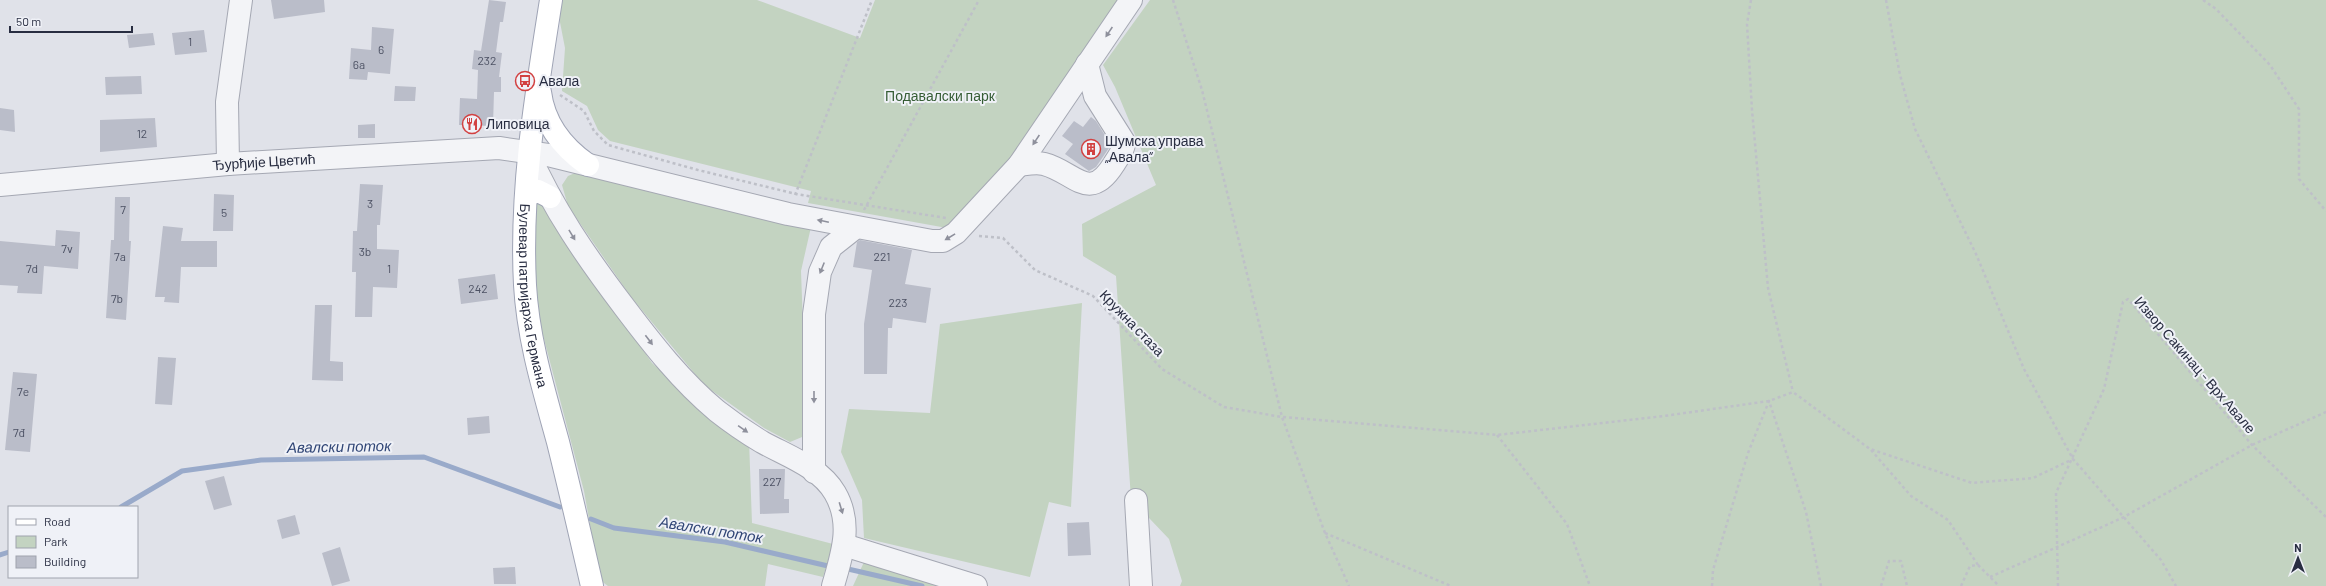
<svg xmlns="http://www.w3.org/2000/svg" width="2326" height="586" viewBox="0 0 2326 586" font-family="Barlow,sans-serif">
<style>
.green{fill:#c3d3c1}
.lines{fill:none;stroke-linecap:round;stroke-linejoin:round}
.stream{stroke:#99aaca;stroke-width:5}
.building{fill:#babdc9}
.minor-casing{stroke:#a5a8b3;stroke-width:24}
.major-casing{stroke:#9fa4b5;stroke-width:24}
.path{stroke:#bec0c8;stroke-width:2.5;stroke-dasharray:3 3;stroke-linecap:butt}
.minor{stroke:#f3f4f7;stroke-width:22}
.major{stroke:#fff;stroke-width:22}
.oneway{fill:#8e909c}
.labels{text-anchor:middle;stroke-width:4;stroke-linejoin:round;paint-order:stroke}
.number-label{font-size:12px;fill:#4c5163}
.poi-label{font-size:14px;fill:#282d41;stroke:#eff1f7;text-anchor:start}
.park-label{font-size:14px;fill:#365d35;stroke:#eff1f7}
.street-label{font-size:14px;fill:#282d41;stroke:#eff1f7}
.water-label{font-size:15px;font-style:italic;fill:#314676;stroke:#eff1f7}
</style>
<rect width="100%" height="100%" fill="#e0e2e9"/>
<path class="green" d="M560,0H757L860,38L875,0H1119L1064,79L1012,159L947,228L808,203L811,191L610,141L598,130L587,106L562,91L565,48L558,12Z
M1150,0H2326V586H1180L1182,581L1169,539L1131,499L1116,276L1083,256L1082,224L1156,185L1115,87L1103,65Z
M584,169L811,227L801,271L807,435L790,442L764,428L704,385L631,297L568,206L562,185L568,176Z
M538,196L652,363L709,414L749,440L752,523L833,544L823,577L768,564L765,586H608L600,580L584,491L535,305L532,197Z
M1082,303L1071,507L1049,502L1030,577L864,538L862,500L841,452L849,409L930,413L940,324Z
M864,562L955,586H853Z"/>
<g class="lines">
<path class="stream" d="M121,507L182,471L261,460L424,457L560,507
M591,519L614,528L725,542L828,566
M0,555L9,552
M848,569L922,586"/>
</g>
<path class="building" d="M271,0H324L325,12L274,19Z
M489,0L506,2L503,22H500L496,52L502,53L499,77H501V92H494L493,126L459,125L460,98L477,99L478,70L472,69L474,50L481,51Z
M372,27L394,29L390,74L368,72L367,80L349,79L351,48L371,50Z
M204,30L207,52L175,55L172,33Z
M153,33L155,45L129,48L127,35Z
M141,76L142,94L106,95L105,77Z
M395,86L416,87L415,101H394Z
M0,108L14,110L15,132L0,130Z
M1091,117L1096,121L1111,145L1096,167L1089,171L1065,154L1073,144L1062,136L1074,121L1083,127Z
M155,118L157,147L100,152V120Z
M375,124V138H358V125Z
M360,184L383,185L380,225H377V249L399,250L397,288L373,287L372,317H355L356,272H352L353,231H357Z
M214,194L234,195L233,231H213Z
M115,197H130L129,241H131L126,320L106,318L111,240H114Z
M163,226L183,228L181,241H217V267H181L179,303L164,302L165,297H155Z
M56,230L80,232L78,269L44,266L42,294L17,293L18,286L0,285V241L55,246Z
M860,240L912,250L905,284L931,288L926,323L893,318L892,328H888L887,374H864V324L872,270L853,267L857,242Z
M495,274L498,299L461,304L458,279Z
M315,305H332L330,361L343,362V381L312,380Z
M158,357L176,358L172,405L155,404Z
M13,372L37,374L30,452L5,450Z
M489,416L490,433L468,435L467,418Z
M759,469H785L784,499H789V513L760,514Z
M224,476L232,505L214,510L205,481Z
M295,515L300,534L282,539L277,520Z
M1089,522L1091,555L1068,556L1067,523Z
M340,547L350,581L332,586L322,553Z
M515,567L516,584H494L493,568Z"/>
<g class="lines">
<defs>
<g id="minor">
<path d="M528,152C553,209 587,258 625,308C653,345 681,381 717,411C731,422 747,433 762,442C787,456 820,467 835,493C853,524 842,554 833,586"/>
<path d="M228,164L227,102L241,0"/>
<path d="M1019,165C1027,164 1036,162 1044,164C1075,172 1089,204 1114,164C1118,157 1124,151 1124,142L1095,96L1087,64"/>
<path id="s1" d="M0,185L228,164L499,148L548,155L788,214L932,241H943L956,233L1019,165L1131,0"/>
<path d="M814,472V314L820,272L831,247L855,228"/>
<path d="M1136,500L1141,586"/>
<path d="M844,545L976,586"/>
</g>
<g id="major">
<path id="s2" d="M551,0C536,95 520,189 525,285C528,339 544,391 558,442C570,490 581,538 592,586"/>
<path d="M540,92C544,124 562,147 588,165"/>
<path d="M526,199L529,194L538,191L550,197"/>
</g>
</defs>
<use href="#minor" class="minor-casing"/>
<use href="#major" class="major-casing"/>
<path class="path" d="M1173,0L1202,90L1282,417L1325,533L1349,586
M1751,0L1747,24L1752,110L1768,288L1793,392
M1886,0L1900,75L1915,129L1976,254L2024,369L2073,459L2161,560L2176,586
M2203,0L2216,9L2270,65L2299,109V179L2326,211
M560,95L584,111L594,131L608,145L698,170L796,194L946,218
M795,195L872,0
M864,210L979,0
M979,236L1003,238L1035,270L1093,296L1162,369L1224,407L1282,417L1497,435L1664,416L1769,401L1793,392L1870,449L1972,483L2033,478L2073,459
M1497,435L1567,524L1590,586
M1871,450L1911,496L1948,520L1978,565
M1325,533L1451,586
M1990,577L2122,518L2252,445L2326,412
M1712,586L1713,570L1748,453L1769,401L1806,512L1821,586
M1881,586L1889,561H1901L1907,586
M1961,586L1970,566L1978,565L1999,586
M2058,586L2056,493L2104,389L2123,302L2128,299L2252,445L2326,517"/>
<use href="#minor" class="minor"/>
<use href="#major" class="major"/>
</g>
<defs><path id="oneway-solid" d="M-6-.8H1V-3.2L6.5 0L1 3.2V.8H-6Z"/></defs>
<g class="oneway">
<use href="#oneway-solid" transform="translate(1109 32) rotate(124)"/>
<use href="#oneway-solid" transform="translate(1036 140) rotate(124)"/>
<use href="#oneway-solid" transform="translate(823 221) rotate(-168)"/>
<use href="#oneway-solid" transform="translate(572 235) rotate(59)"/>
<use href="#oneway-solid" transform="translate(950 237) rotate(149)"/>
<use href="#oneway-solid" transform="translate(822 268) rotate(112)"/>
<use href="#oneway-solid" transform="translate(649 340) rotate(53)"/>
<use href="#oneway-solid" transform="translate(814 397) rotate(90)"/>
<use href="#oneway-solid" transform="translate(743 429) rotate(35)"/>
<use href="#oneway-solid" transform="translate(841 508) rotate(73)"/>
</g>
<defs>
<symbol id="bus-ring" viewBox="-11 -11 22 22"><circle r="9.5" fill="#eff1f7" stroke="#d24141" stroke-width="1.5"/><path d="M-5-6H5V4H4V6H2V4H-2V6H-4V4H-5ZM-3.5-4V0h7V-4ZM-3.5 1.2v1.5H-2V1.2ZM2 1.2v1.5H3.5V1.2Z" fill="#d24141"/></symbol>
<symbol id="restaurant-ring" viewBox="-11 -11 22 22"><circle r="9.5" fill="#eff1f7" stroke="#d24141" stroke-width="1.5"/><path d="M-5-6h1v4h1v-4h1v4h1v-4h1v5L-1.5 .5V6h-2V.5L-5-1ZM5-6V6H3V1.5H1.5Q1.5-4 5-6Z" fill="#d24141"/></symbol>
<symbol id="building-ring" viewBox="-11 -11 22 22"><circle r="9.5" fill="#eff1f7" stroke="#d24141" stroke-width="1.5"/><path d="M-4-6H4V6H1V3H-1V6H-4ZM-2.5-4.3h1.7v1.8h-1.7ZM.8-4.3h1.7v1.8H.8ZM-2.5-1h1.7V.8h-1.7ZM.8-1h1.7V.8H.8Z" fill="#d24141"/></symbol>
</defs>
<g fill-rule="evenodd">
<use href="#bus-ring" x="514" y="70" width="22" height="22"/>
<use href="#restaurant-ring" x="461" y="113" width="22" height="22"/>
<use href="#building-ring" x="1080" y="138" width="22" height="22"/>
</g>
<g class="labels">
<g class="number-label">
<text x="190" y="46">1</text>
<text x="381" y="54">6</text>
<text x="487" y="65">232</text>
<text x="359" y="69">6a</text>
<text x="142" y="138">12</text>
<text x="370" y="208">3</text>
<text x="123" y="214">7</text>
<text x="224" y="217">5</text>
<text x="67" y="253">7v</text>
<text x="365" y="256">3b</text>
<text x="120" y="261">7a</text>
<text x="882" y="261">221</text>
<text x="32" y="273">7d</text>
<text x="389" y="273">1</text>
<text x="478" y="293">242</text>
<text x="117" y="303">7b</text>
<text x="898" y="307">223</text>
<text x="23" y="396">7e</text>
<text x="19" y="437">7đ</text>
<text x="772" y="486">227</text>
</g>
<g class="poi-label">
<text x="539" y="86">Авала</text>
<text x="486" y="129">Липовица</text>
<text x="1105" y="146">Шумска управа<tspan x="1105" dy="16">„Авала”</tspan></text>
</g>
<g class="park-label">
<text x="940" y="101">Подавалски парк</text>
</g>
<g class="street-label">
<text dy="5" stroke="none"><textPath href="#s1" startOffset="265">Ђурђије Цветић</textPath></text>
<text dy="5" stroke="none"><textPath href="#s2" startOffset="298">Булевар патријарха Германа</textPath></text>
<text transform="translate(1132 323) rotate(46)" y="5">Кружна стаза</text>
<text transform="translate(2195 365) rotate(49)" y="5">Извор Сакинац - Врх Авале</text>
</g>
<g class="water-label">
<text transform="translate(339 447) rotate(-1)" y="5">Авалски поток</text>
<text transform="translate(711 530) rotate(9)" y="5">Авалски поток</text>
</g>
</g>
<rect x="8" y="506" width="130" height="72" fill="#eff1f7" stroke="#9fa3ae"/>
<rect x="16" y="519" width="20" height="6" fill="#ffffff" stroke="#9fa3ae"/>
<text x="44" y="526" font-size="12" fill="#282d41">Road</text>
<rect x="16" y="536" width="20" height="12" fill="#c3d3c1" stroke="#9fa3ae"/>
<text x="44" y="546" font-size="12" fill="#282d41">Park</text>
<rect x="16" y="556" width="20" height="12" fill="#babdc9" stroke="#9fa3ae"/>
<text x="44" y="566" font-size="12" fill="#282d41">Building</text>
<g transform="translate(2298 558)" stroke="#eff1f7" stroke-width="3" paint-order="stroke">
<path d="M0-3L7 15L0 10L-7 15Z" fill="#282d41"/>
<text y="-6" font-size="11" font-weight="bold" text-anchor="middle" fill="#282d41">N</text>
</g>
<path d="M10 26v6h122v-6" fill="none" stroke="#282d41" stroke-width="2"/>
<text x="16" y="26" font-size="12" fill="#282d41" stroke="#eff1f7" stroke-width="3" paint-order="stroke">50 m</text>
</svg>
